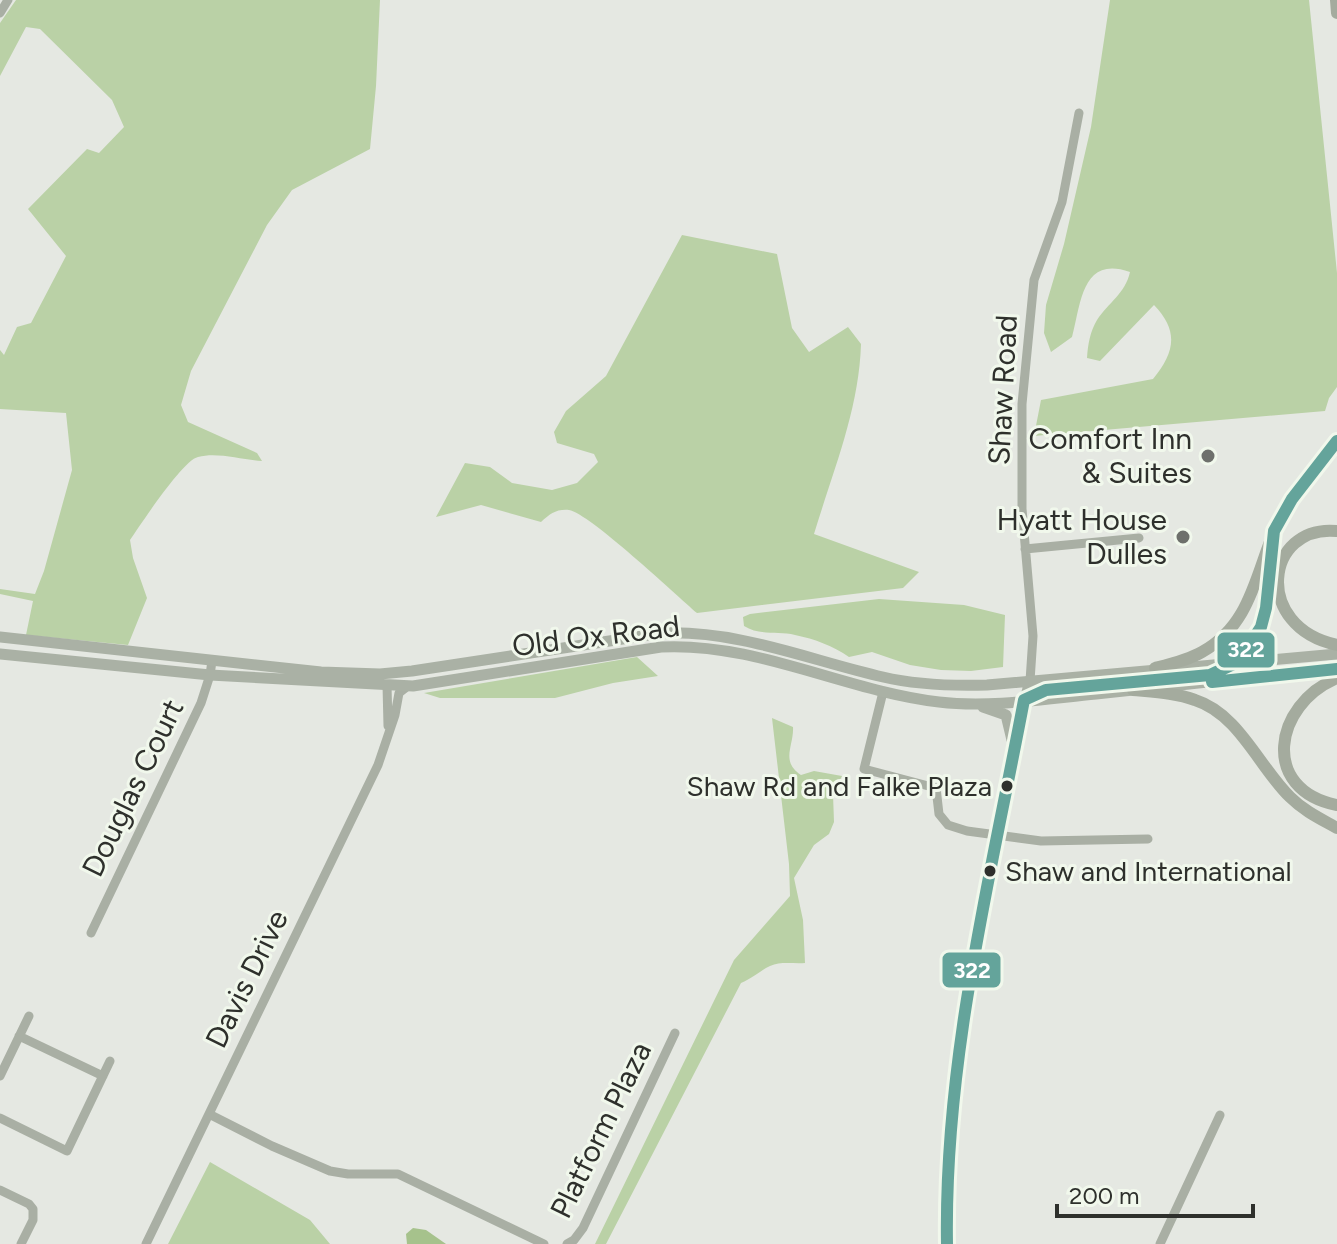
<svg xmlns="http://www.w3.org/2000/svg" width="1337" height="1244" viewBox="0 0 1337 1244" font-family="Figtree,sans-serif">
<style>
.forest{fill:#bad1a6}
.water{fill:#a6c28c}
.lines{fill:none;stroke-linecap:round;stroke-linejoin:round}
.minor{stroke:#a9afa4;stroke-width:9}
.major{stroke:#aab1a5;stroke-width:11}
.highway{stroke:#a4ab9e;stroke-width:12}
.bus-1-casing{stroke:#f1f8ec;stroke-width:18}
.bus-1{stroke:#64a49b;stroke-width:12}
.poi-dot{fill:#6e706c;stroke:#f1f8ec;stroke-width:3}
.bus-dot{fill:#2e302c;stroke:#f1f8ec;stroke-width:3}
.labels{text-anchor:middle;stroke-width:6;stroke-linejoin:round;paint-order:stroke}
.bus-label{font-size:28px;fill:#2e302c;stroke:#f1f8ec;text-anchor:end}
.street-label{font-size:30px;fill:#2e302c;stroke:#f1f8ec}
.poi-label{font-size:30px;fill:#2e302c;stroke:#f1f8ec;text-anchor:end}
.line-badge{stroke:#f1f8ec;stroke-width:3}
.badge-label{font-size:22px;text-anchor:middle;font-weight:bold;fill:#fff}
</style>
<rect width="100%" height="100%" fill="#e5e8e2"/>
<path class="forest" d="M16,0H380L376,86L370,149L292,190L267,225L191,371L181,405L188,422L257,453L262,461C242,460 218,452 198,457C183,460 141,524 130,540L133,558L147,598L128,645L26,635L33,601L0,594V589L35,594L44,571L72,470L66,413L0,409V350L4,355L17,327L31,323L66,256L28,209L87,149L99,153L124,127L112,100L40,29L26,27L0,76V23Z
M1110,0H1309L1337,273V387L1329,398L1325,411L1034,436L1041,400L1153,379C1175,352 1179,331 1154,305L1100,361L1087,358C1088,344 1090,332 1097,320C1109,302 1125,294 1130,272C1082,255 1081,303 1072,337L1051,352L1044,333L1046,305L1064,244L1091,127Z
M682,235L777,254L792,328L809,352L848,327L861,344C859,410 833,471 814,534L919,572L903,588L697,613C676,595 589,513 569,510C556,509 550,514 541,522L481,505L436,517L465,463L490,467L512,483L552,490L577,483L598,462L594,454L557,443L554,432L566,411L606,376Z
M879,599L964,605L1005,615L1003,667L971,671L941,670L910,665L872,652L849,657C833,646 815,639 795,635C778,631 760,636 744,626L743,617L750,614Z
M637,657L658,676L613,683L555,698H440L424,693Z
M772,718L793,727C794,746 780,761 801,775L814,771L842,776L833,794L834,822L829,834L814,845L794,878L803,920L805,963C793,964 781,961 770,966C761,970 753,978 741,983L606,1244H595L734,960L790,896L789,864Z
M210,1162L310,1220L330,1244H168Z"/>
<path class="water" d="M413,1228L426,1230L446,1244H407L406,1234Z"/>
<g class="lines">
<path class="minor" d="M0,13L8,0
M1025,549L1139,538
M1030,681L1033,636L1022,509V404L1034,280L1062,202L1079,113
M387,685L388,726
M883,692L864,769L936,788L939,814L948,825L967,831L1041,841L1148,839
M91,933L201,703L210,675L212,661
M19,1036L103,1076
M0,1076L29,1016
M209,1114L272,1146L330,1171L348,1174H398L544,1244
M0,1118L67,1151L110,1061
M0,1190L29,1204L33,1209V1220L21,1244
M146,1244L378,765L395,715L399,693L408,686
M567,1244L574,1240L583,1228L675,1033
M1160,1244L1220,1115"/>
<path class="major" d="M0,637L321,672L380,674L412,671L662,633C739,630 809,660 883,677C917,685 952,686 987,685L1337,654
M0,654L210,675L413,686L661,647C756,642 845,691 939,702C990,708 1045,699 1096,694C1176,685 1257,677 1337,669
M1031,695L1058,689L1210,675L1234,664
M983,707L1006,715L1012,740
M947,1244L946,1180L961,1031L1015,737L1030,681"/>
<path class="highway" d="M1336,0L1337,13
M1337,531C1265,524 1252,627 1337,645
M1238,662L1261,627L1266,608L1270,558
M1155,668C1171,664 1188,660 1202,652C1255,623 1256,565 1281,516C1295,489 1319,465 1337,441
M1337,678C1273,705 1260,790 1337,805
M1133,690C1154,692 1176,693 1195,700C1239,714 1259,767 1290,797C1304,811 1321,819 1337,828"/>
<defs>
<path id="bus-1" d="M1212,682L1337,669
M1024,700L1046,690L1210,675L1238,662L1261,627L1266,608L1274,531L1292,499L1337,441
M947,1244C944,1060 990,880 1024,700"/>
</defs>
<use href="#bus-1" class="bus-1-casing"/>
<use href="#bus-1" class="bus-1"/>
</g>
<g class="poi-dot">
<circle cx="1208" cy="456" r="8"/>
<circle cx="1183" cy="537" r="8"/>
</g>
<g class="bus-dot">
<circle cx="1007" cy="786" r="7"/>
<circle cx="990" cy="871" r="7"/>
</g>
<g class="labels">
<g class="bus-label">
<text x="992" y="796">Shaw Rd and Falke Plaza</text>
<text x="1005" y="881" text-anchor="start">Shaw and International</text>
</g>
<g class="street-label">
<text transform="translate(1003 390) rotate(-87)" y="10">Shaw Road</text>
<text transform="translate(596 636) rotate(-7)" y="10">Old Ox Road</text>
<text transform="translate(133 788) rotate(-64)" y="10">Douglas Court</text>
<text transform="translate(247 979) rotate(-64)" y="10">Davis Drive</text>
<text transform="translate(601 1130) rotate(-64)" y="10">Platform Plaza</text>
</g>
<g class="poi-label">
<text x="1192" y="449">Comfort Inn<tspan x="1192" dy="34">&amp; Suites</tspan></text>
<text x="1167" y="530">Hyatt House<tspan x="1167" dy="34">Dulles</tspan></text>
</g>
</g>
<g class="line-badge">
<rect x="1216" y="631" width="60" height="38" rx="8" fill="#64a49b"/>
<rect x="941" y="951" width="61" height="38" rx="8" fill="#64a49b"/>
</g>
<g class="badge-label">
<text x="1246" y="657">322</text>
<text x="972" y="978">322</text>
</g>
<path d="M1057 1204v12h196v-12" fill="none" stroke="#2e302c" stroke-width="4"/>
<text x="1069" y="1204" font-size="24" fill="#2e302c" stroke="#f1f8ec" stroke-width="6" paint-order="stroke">200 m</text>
</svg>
